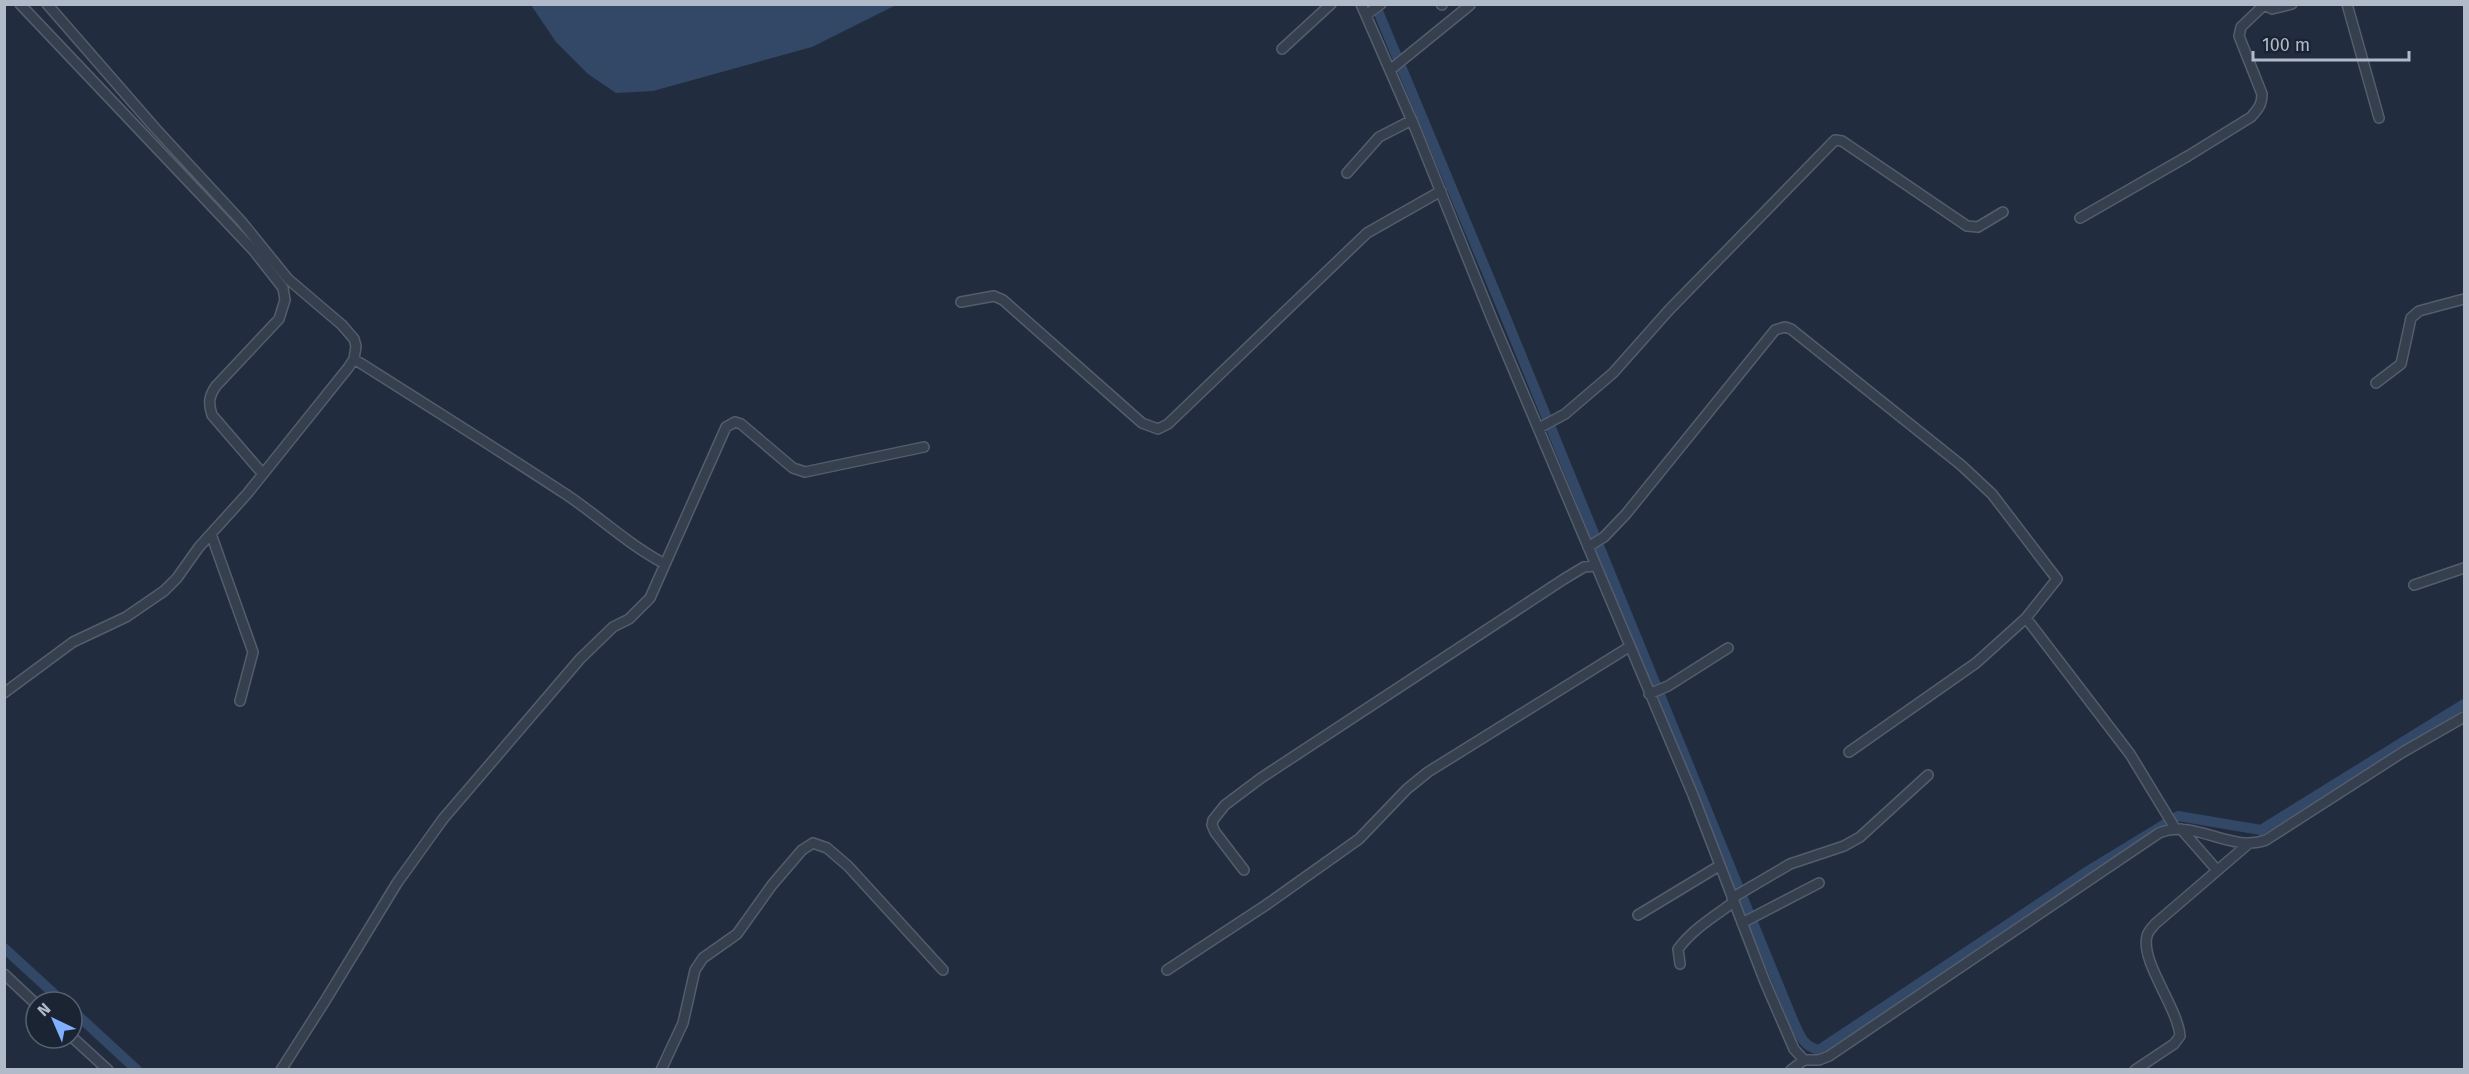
<svg xmlns="http://www.w3.org/2000/svg" width="2469" height="1074" viewBox="0 0 2469 1074" font-family="'Fira Sans',sans-serif">
<style>
.water{fill:#334867}
.lines{fill:none;stroke-linecap:round;stroke-linejoin:round}
.canal{stroke:#334867;stroke-width:10}
.minor-casing{stroke:#535d6c;stroke-width:12}
.minor{stroke:#353f4e;stroke-width:9}
</style>
<rect width="100%" height="100%" fill="#212d3e"/>
<path class="water" d="M531,5H896L812,47L653,91L616,93L588,74L556,42Z"/>
<g class="lines">
<path class="canal" d="M1375,4L1506,318L1792,1018C1799,1033 1802,1046 1819,1050L2088,871L2178,816L2261,830L2464,704
M4,948L63,1002
M72,1010L137,1070"/>
<defs>
<path id="minor" d="M20,4L204,198L254,251L283,288L285,300L279,319L216,386C209,396 208,403 212,415L262,473
M1361,4L1415,128L1492,319L1693,795L1765,982L1794,1049L1804,1060H1819L1829,1056L2159,833C2194,818 2230,853 2266,840L2403,752L2464,717
M1441,4L1442,5
M2262,4L2272,9L2292,4
M2347,4L2379,118
M1366,15L1381,4
M1282,49L1331,4
M1390,70L1470,5
M1347,173L1379,137L1412,120
M2080,218L2188,156L2251,117C2258,109 2262,105 2262,94L2239,36L2241,27L2263,6
M961,302L994,296L1003,300L1142,423L1158,429L1168,424L1367,233L1441,191
M354,359C425,404 497,449 567,495C601,518 629,545 665,564
M2376,383L2401,364L2411,318L2419,311L2464,299
M1539,428L1565,414L1613,373L1669,310L1835,140L1842,141L1967,226L1978,227L2003,212
M211,534L253,652L240,701
M1588,547L1604,537L1626,514L1775,330L1785,327L1791,329L1961,465L1992,494L2057,579L2026,618L1976,663L1849,752
M2414,585L2464,568
M2026,618L2130,754L2175,828
M4,693L73,642L126,617L164,591L177,578L199,547L247,494L348,368L354,359L356,346L354,339L342,325L288,279L241,221L155,128L47,4
M1649,694L1668,686L1728,648
M2181,829L2217,870
M1244,870L1215,832L1212,825L1213,820L1225,805L1261,778L1564,579L1584,567L1596,566
M1732,898L1790,864L1844,846L1860,837L1928,775
M1638,915L1719,866
M1742,923L1819,883
M1680,964L1678,949C1693,929 1713,917 1734,902
M1167,970L1266,905L1359,839L1407,789L1428,772L1629,647
M4,974L36,1004
M72,1037L108,1070
M281,1070L325,1001L397,883L443,819L580,659L613,627L629,619L650,598L726,427L735,422L741,424L793,468L805,472L924,447
M661,1070L683,1023L695,970L703,958L737,934L772,885L802,850L813,843L827,848L848,866L943,970
M1791,1070L1804,1060
M2135,1070L2174,1044L2180,1036C2178,1008 2140,961 2147,936C2148,931 2152,928 2155,924L2247,845"/>
</defs>
<use href="#minor" class="minor-casing"/>
<use href="#minor" class="minor"/>
</g>
<rect width="2469" height="1074" fill="none" stroke="#b1bac9" stroke-width="12"/>
<g transform="translate(54 1020) rotate(316)"><circle r="28" fill="#1a2433" stroke="#56606f" stroke-width="1.5"/>
<path d="M0-4.5L10 22L0 15L-10 22Z" fill="#80b0ff"/>
<text y="-9" font-size="16" font-weight="bold" text-anchor="middle" fill="#b1bac9">N</text>
</g>
<path d="M2253 51v9h156v-9" fill="none" stroke="#b1bac9" stroke-width="3"/>
<text x="2262" y="51" font-size="18" fill="#b1bac9" stroke="#1a2433" stroke-width="4.5" paint-order="stroke">100 m</text>
</svg>
